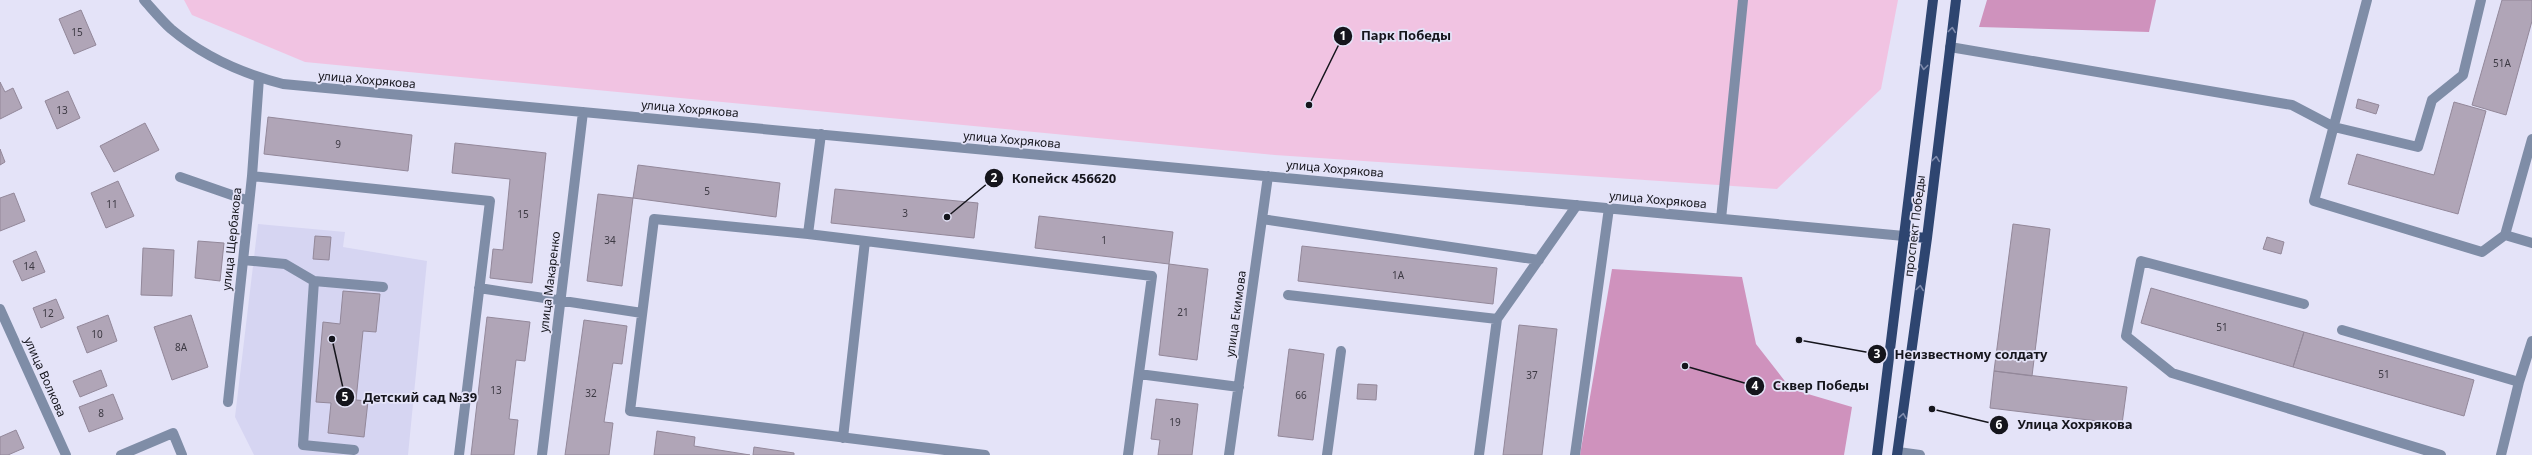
<svg xmlns="http://www.w3.org/2000/svg" width="2532" height="455" viewBox="0 0 2532 455" font-family="'Noto Sans',sans-serif">
<style>
.built{fill:#d6d5f2}
.green{fill:#f1c3e2}
.forest{fill:#cf92bd}
.building{fill:#b0a5b7;stroke:#93889a}
.lines{fill:none;stroke-linecap:round;stroke-linejoin:round}
.minor{stroke:#7f8da7;stroke-width:10}
.major{stroke:#2e4570;stroke-width:10}
.oneway{stroke:#808cad}
.labels{text-anchor:middle;stroke-width:3.5;stroke-linejoin:round;paint-order:stroke}
.number-label{font-size:10px;fill:#3c3943}
.street-label{font-size:12px;fill:#15151c;stroke:#e4e3f8}
.leader{fill:none;stroke:#15151c;stroke-width:1.5}
.callout-dot{fill:#15151c;stroke:#e4e3f8;stroke-width:1.5}
.mark-label{font-size:12px;text-anchor:middle;font-weight:bold;fill:#fff}
.callout-label{font-size:13px;text-anchor:middle;font-weight:bold;fill:#15151c;stroke:#e4e3f8;stroke-width:3.5;stroke-linejoin:round;paint-order:stroke}
</style>
<rect width="100%" height="100%" fill="#e4e3f8"/>
<path class="built" d="M258,224L345,232L343,247L427,261L408,455H254L235,417Z"/>
<path class="green" d="M184,0H1898L1881,89L1777,189L1275,155L305,62L192,15Z"/>
<path class="forest" d="M1987,0H2156L2149,32L1979,27Z
M1612,269L1742,277L1756,344L1791,389L1852,407L1844,455H1580Z"/>
<path class="building" d="M2502,0H2532V21L2506,115L2472,105Z
M81,10L96,45L74,54L59,19Z
M0,82L5,92L13,88L22,108L0,119Z
M68,91L80,118L57,129L45,101Z
M2358,99L2379,105L2376,114L2356,108Z
M2454,102L2486,111L2458,214L2348,184L2357,154L2434,175Z
M268,117L412,135L408,171L264,154Z
M145,123L159,150L114,172L100,146Z
M455,143L546,153L532,283L490,278L493,249L503,250L510,179L452,173Z
M0,149L5,162L0,165Z
M638,165L780,183L776,217L633,198Z
M118,181L134,216L106,228L91,193Z
M835,189L978,203L974,238L831,223Z
M14,193L25,221L0,231V198Z
M598,194L633,198L622,286L587,281Z
M1039,216L1173,232L1169,264L1035,248Z
M2013,224L2050,229L2032,376L1994,371Z
M315,236L331,237L329,260L313,259Z
M2267,237L2284,242L2281,254L2263,249Z
M198,241L224,243L220,281L195,278Z
M1302,246L1497,268L1493,304L1298,281Z
M143,248L174,250L172,296L141,295Z
M36,251L45,272L22,281L13,261Z
M1169,264L1208,269L1197,360L1159,355Z
M2151,288L2304,332L2293,367L2141,323Z
M343,291L380,294L376,332L363,331L356,400L368,401L364,437L328,433L331,403L316,402L323,322L340,324Z
M56,299L64,318L41,328L33,308Z
M108,315L117,341L87,353L77,327Z
M191,315L208,367L172,380L154,327Z
M487,317L530,322L525,361L516,360L509,419L518,420L514,455H471Z
M584,320L627,326L622,364L613,363L604,422L613,423L609,455H565Z
M1519,325L1557,329L1542,455H1503Z
M2304,332L2474,380L2464,416L2293,367Z
M1289,349L1324,354L1313,440L1278,436Z
M101,370L107,386L80,397L73,381Z
M1994,371L2127,387L2122,424L1990,408Z
M1358,384L1377,385L1376,400L1357,399Z
M113,394L123,419L89,432L79,407Z
M1156,399L1198,404L1192,455H1158L1160,440L1151,439Z
M16,430L24,448L8,455H0V437Z
M657,431L695,437L694,446L750,455H654Z
M754,447L794,453V455H753Z"/>
<g class="lines">
<path class="minor" d="M144,0C153,10 162,21 171,29C203,56 244,74 283,84L1904,236
M2367,0L2314,201L2482,252L2505,235L2532,243
M1950,47L2292,105L2334,127L2418,147L2432,100L2463,75L2481,0
M252,176L490,201L459,455
M180,177L249,201
M1262,219L1539,260
M1721,219L1743,0
M808,234L821,134
M2505,235L2532,139
M243,260L285,264L314,281L383,287
M314,281L303,445L354,450
M479,288L642,313
M1288,295L1497,319L1479,455
M2304,304L2141,261L2126,336L2172,373L2441,455
M0,309L66,455
M1497,319L1577,205
M2342,330L2519,382
M1139,374L1239,387
M228,402L252,176L259,78
M843,438L865,241
M1898,452L1920,455
M121,455L173,433L182,455
M542,455L583,112
M985,455L630,411L654,219L808,234L1152,276L1128,455
M1229,455L1268,176
M1327,455L1341,351
M1575,455L1609,208
M2501,455L2519,382L2532,341"/>
<path class="major" d="M1904,236L1927,238
M1877,455L1933,0
M1897,455L1927,238L1956,0"/>
</g>
<defs><path id="oneway-chevron" d="M-2-3.5L2.5 0L-2 3.5" fill="none" stroke-width="1.6" stroke-linecap="round" stroke-linejoin="round"/></defs>
<g class="oneway">
<use href="#oneway-chevron" transform="translate(1952 30) rotate(-83)"/>
<use href="#oneway-chevron" transform="translate(1924 67) rotate(97)"/>
<use href="#oneway-chevron" transform="translate(1936 159) rotate(-83)"/>
<use href="#oneway-chevron" transform="translate(1920 288) rotate(-82)"/>
<use href="#oneway-chevron" transform="translate(1903 416) rotate(-81)"/>
</g>
<g class="labels">
<g class="number-label">
<text x="77" y="36">15</text>
<text x="2502" y="67">51А</text>
<text x="62" y="114">13</text>
<text x="338" y="148">9</text>
<text x="707" y="195">5</text>
<text x="112" y="208">11</text>
<text x="905" y="217">3</text>
<text x="523" y="218">15</text>
<text x="610" y="244">34</text>
<text x="1104" y="244">1</text>
<text x="29" y="270">14</text>
<text x="1398" y="279">1А</text>
<text x="1183" y="316">21</text>
<text x="48" y="317">12</text>
<text x="2222" y="331">51</text>
<text x="97" y="338">10</text>
<text x="181" y="351">8А</text>
<text x="2384" y="378">51</text>
<text x="1532" y="379">37</text>
<text x="496" y="394">13</text>
<text x="591" y="397">32</text>
<text x="1301" y="399">66</text>
<text x="101" y="417">8</text>
<text x="1175" y="426">19</text>
</g>
<g class="street-label">
<text transform="translate(367 80) rotate(5)" y="4">улица Хохрякова</text>
<text transform="translate(690 109) rotate(5)" y="4">улица Хохрякова</text>
<text transform="translate(1012 140) rotate(5)" y="4">улица Хохрякова</text>
<text transform="translate(1335 169) rotate(5)" y="4">улица Хохрякова</text>
<text transform="translate(1658 200) rotate(5)" y="4">улица Хохрякова</text>
<text transform="translate(1915 226) rotate(-83)" y="4">проспект Победы</text>
<text transform="translate(232 239) rotate(-84)" y="4">улица Щербакова</text>
<text transform="translate(550 282) rotate(-83)" y="4">улица Макаренко</text>
<text transform="translate(1236 314) rotate(-82)" y="4">улица Екимова</text>
<text transform="translate(45 377) rotate(66)" y="4">улица Волкова</text>
</g>
</g>
<path class="leader" d="M1309 105L1343 36M947 217L994 178M1799 340L1877 354M1685 366L1755 386M332 339L345 397M1932 409L1999 425"/>
<g class="callout-dot">
<circle cx="1309" cy="105" r="4"/>
<circle cx="947" cy="217" r="4"/>
<circle cx="1799" cy="340" r="4"/>
<circle cx="1685" cy="366" r="4"/>
<circle cx="332" cy="339" r="4"/>
<circle cx="1932" cy="409" r="4"/>
<circle cx="1343" cy="36" r="10"/>
<circle cx="994" cy="178" r="10"/>
<circle cx="1877" cy="354" r="10"/>
<circle cx="1755" cy="386" r="10"/>
<circle cx="345" cy="397" r="10"/>
<circle cx="1999" cy="425" r="10"/>
</g>
<g class="mark-label">
<text x="1343" y="40">1</text>
<text x="994" y="182">2</text>
<text x="1877" y="358">3</text>
<text x="1755" y="390">4</text>
<text x="345" y="401">5</text>
<text x="1999" y="429">6</text>
</g>
<g class="callout-label">
<text x="1406" y="40">Парк Победы</text>
<text x="1064" y="183">Копейск 456620</text>
<text x="1971" y="359">Неизвестному солдату</text>
<text x="1821" y="390">Сквер Победы</text>
<text x="420" y="402">Детский сад №39</text>
<text x="2075" y="429">Улица Хохрякова</text>
</g>
</svg>
